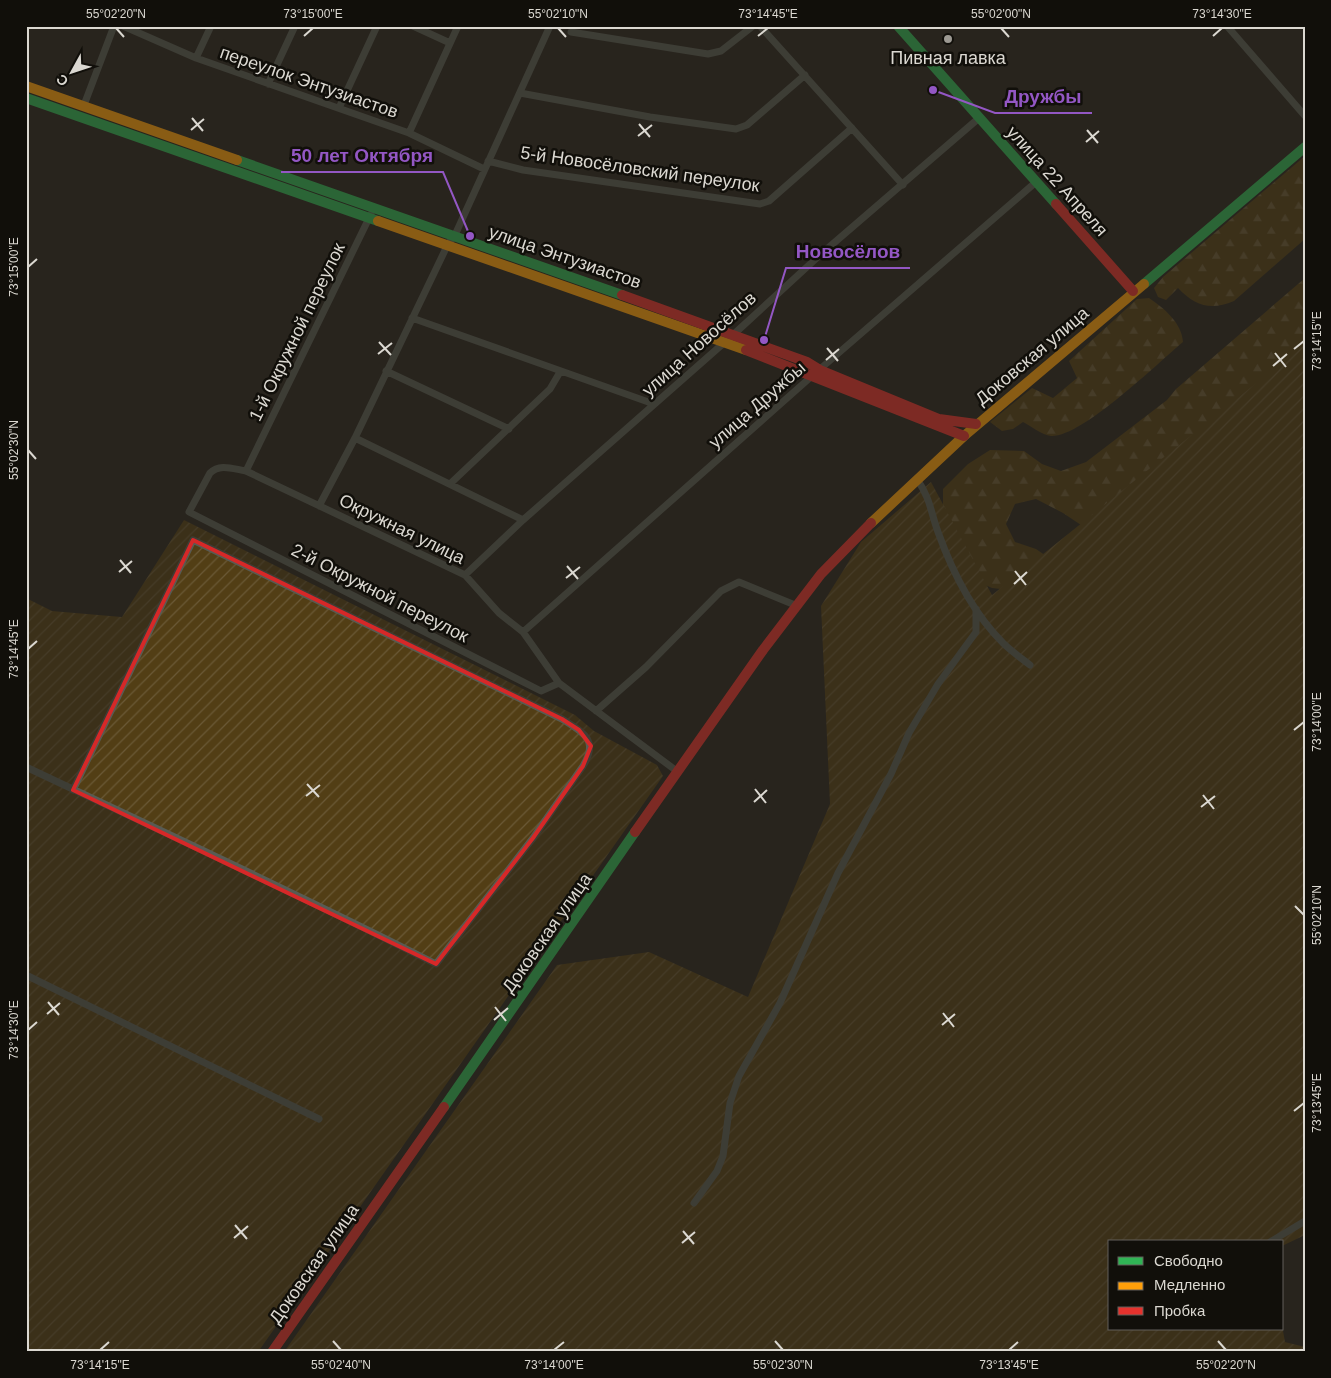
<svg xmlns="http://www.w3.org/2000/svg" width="1331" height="1378" viewBox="0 0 1331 1378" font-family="Arial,sans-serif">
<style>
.forest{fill:url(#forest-firs)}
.garden{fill:url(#garden-furrows)}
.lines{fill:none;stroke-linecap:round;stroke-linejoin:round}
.street{stroke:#585b53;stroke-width:7}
.fast{stroke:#30b455;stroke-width:10}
.slow{stroke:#ff9f0a;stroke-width:10}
.jam{stroke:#e5322d;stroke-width:10}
.marked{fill:none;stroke:#d62828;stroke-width:4;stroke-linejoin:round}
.ticks{fill:none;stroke:#dbd8d1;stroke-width:2}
.poi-dot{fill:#9c9992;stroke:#110f0a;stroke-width:2}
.labels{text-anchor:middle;stroke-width:5;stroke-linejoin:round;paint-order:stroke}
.poi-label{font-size:18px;fill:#dbd8d1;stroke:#110f0a}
.street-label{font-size:18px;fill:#dbd8d1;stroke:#110f0a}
.leader{fill:none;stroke:#9357c4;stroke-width:2}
.callout-dot{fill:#9357c4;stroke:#110f0a;stroke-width:2}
.callout-label{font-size:19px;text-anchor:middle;font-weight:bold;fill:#9357c4;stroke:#110f0a;stroke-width:5;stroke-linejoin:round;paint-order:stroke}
.neatline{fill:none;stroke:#dbd8d1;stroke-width:2}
.ticks-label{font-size:12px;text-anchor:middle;fill:#dbd8d1}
</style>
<defs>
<pattern id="forest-firs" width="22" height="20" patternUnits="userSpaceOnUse" patternTransform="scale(1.25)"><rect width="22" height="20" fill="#523e15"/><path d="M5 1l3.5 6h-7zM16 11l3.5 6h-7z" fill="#6a5936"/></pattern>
<pattern id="garden-furrows" width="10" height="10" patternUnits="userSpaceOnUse" patternTransform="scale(1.25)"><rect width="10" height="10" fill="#523e15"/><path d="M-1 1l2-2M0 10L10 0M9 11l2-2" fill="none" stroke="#6a5936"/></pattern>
</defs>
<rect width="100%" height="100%" fill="#28241e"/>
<path class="forest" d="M1305,156V239L1234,301C1211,311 1195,306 1178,288L1166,300L1158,297L1154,288L1163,277Z
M1305,278V368L1093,533L1063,513L1036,499L1015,504L1006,524L1015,542L1036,549L1055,562L1018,591L992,588L976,581L943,515V489L968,464L990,450L1024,451L1042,464L1061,471L1086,462L1167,400L1176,389Z
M1149,298C1164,308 1182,323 1183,342C1158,363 1081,438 1051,436C1042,435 1031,426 1023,422L1013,429L1002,431L990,422L1032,388L1053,398L1077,378L1069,361L1137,299Z"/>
<path class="garden" d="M1305,344V1235L1282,1246V1242H1110V1329H1282V1325L1285,1342L1305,1347V1352H284L557,965L649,952L748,997L830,804L821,606L861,542L931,482L992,595Z
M184,520L575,715L594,731L657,765L663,776L258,1352H26V598L52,611L122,617Z"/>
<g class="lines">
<path class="street" d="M123,26L196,58L409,133L484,169
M413,26L450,43
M760,26L903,185
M1227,26L1305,116
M571,32L708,54L721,51L753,26
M196,58L211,26
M268,84L295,26
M520,93L650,117L736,129L747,125L805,75
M84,105L114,26
M339,108L377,26
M409,133L458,26
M488,161L523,170L760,204L769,201L852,128
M412,318L654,404
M386,371L509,429
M355,438L523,520
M246,471L371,214
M917,479C931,500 930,510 938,532C952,571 973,613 1003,643C1011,651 1021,658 1030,665
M451,483L550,389L560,372
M319,506L355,438L448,244L455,235L550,26
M465,575L523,520L734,334L820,255L979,118
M523,632L812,376L1036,182
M559,683L541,691L189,512L210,473C220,463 233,469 246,471L465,575L499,613L523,632L559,683L678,772
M596,711L646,667L721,591L739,582L795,605
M26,767C163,832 301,895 436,964L533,838L583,766C599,740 584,733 562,719L193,540L73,790
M26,975L319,1119
M694,1203L717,1171L723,1156L730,1103L739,1076L780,1003L838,873L891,774L909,733L938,684L976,632V609
M1270,1242L1305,1221"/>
<path class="fast" d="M898,26L1056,204
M26,98L378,221
M237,160L622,295
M1144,284L1305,147
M444,1107L635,832"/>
<path class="slow" d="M26,86L237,160
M378,221L746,350
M871,523L964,436L1144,284"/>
<path class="jam" d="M1056,204L1133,291
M622,295L807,362L820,370L939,419L976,424
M746,350L964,436
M635,832L763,650L821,574L871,523
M272,1352L444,1107"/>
</g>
<path d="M0 0H1331V1378H0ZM193,540L562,719L579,730L591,746L583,766L533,838L436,964L73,790Z" fill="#28241e" fill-opacity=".55" fill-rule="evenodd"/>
<path class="marked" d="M193,540L562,719L579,730L591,746L583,766L533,838L436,964L73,790Z"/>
<path class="ticks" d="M116,28L124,37M558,28L566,37M1001,28L1009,37M304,36L313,28M758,36L768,28M1213,36L1222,28M192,118L203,131M639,124L650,137M191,130L204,119M1087,130L1098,143M638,136L652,125M1086,142L1099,131M28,267L37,259M379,342L391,355M827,348L838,361M1294,349L1304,341M1275,353L1286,367M378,354L392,343M826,360L839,349M1273,366L1287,354M28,450L36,459M120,560L131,573M567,566L578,579M1015,571L1026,585M119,572L132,561M566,578L580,567M1014,584L1027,572M28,649L37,641M1294,730L1304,722M307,784L319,797M755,789L766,803M1203,795L1214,809M306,796L320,785M754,802L767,790M1201,807L1215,796M1295,906L1304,915M48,1002L59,1015M495,1007L506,1021M943,1013L954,1027M47,1014L60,1003M494,1020L508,1008M942,1025L955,1014M28,1030L37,1022M1294,1111L1304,1103M235,1225L247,1239M683,1231L694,1244M234,1238L248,1226M682,1243L695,1232M333,1341L341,1350M775,1341L783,1350M1218,1341L1226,1350M100,1350L109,1342M554,1350L564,1342M1009,1350L1018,1342"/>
<circle class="poi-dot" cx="948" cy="39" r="5"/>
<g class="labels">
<g class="poi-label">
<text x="948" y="64">Пивная лавка</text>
</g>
<g class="street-label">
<text transform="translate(309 82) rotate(19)" y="6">переулок Энтузиастов</text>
<text transform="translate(640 169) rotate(8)" y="6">5-й Новосёловский переулок</text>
<text transform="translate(1057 181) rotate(48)" y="6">улица 22 Апреля</text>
<text transform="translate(565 257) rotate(19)" y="6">улица Энтузиастов</text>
<text transform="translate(297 332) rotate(-64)" y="6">1-й Окружной переулок</text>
<text transform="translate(699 344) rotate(-42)" y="6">улица Новосёлов</text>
<text transform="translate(1032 356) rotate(-40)" y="6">Доковская улица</text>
<text transform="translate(757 405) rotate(-41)" y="6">улица Дружбы</text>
<text transform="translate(402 529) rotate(26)" y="6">Окружная улица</text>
<text transform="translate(380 593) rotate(27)" y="6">2-й Окружной переулок</text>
<text transform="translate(547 933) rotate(-55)" y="6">Доковская улица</text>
<text transform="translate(314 1264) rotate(-55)" y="6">Доковская улица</text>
</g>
</g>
<path class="leader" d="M933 90L995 113H1092M470 236L443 172H281M764 340L786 268H910"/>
<g class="callout-dot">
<circle cx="933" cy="90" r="5"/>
<circle cx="470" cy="236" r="5"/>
<circle cx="764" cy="340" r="5"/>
</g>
<g class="callout-label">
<text x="1043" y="103">Дружбы</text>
<text x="362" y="162">50 лет Октября</text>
<text x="848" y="258">Новосёлов</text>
</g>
<rect width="1331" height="1378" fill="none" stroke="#110f0a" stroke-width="55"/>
<rect x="1108" y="1240" width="175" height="90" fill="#110f0a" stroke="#625f5a"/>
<rect x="1118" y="1257" width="25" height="8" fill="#30b455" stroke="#625f5a"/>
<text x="1154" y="1266" font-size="15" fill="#dbd8d1">Свободно</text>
<rect x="1118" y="1282" width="25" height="8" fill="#ff9f0a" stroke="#625f5a"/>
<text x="1154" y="1290" font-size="15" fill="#dbd8d1">Медленно</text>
<rect x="1118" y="1307" width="25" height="8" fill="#e5322d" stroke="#625f5a"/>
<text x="1154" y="1316" font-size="15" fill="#dbd8d1">Пробка</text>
<g transform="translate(72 72) rotate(230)" stroke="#110f0a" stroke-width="4" paint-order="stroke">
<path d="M0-4L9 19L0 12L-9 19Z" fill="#dbd8d1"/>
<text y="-8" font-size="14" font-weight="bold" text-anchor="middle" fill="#dbd8d1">С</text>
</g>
<rect x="28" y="28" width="1276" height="1322" class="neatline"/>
<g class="ticks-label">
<text x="116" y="18">55°02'20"N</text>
<text x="313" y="18">73°15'00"E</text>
<text x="558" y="18">55°02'10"N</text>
<text x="768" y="18">73°14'45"E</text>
<text x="1001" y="18">55°02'00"N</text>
<text x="1222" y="18">73°14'30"E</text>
<text transform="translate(14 267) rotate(-90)" y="4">73°15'00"E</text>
<text transform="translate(1317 341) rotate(-90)" y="4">73°14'15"E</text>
<text transform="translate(14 450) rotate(-90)" y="4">55°02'30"N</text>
<text transform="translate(14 649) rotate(-90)" y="4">73°14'45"E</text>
<text transform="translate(1317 722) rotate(-90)" y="4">73°14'00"E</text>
<text transform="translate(1317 915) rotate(-90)" y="4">55°02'10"N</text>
<text transform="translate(14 1030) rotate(-90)" y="4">73°14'30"E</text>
<text transform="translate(1317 1103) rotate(-90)" y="4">73°13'45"E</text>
<text x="100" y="1369">73°14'15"E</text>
<text x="341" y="1369">55°02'40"N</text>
<text x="554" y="1369">73°14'00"E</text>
<text x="783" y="1369">55°02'30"N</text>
<text x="1009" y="1369">73°13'45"E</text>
<text x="1226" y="1369">55°02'20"N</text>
</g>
</svg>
